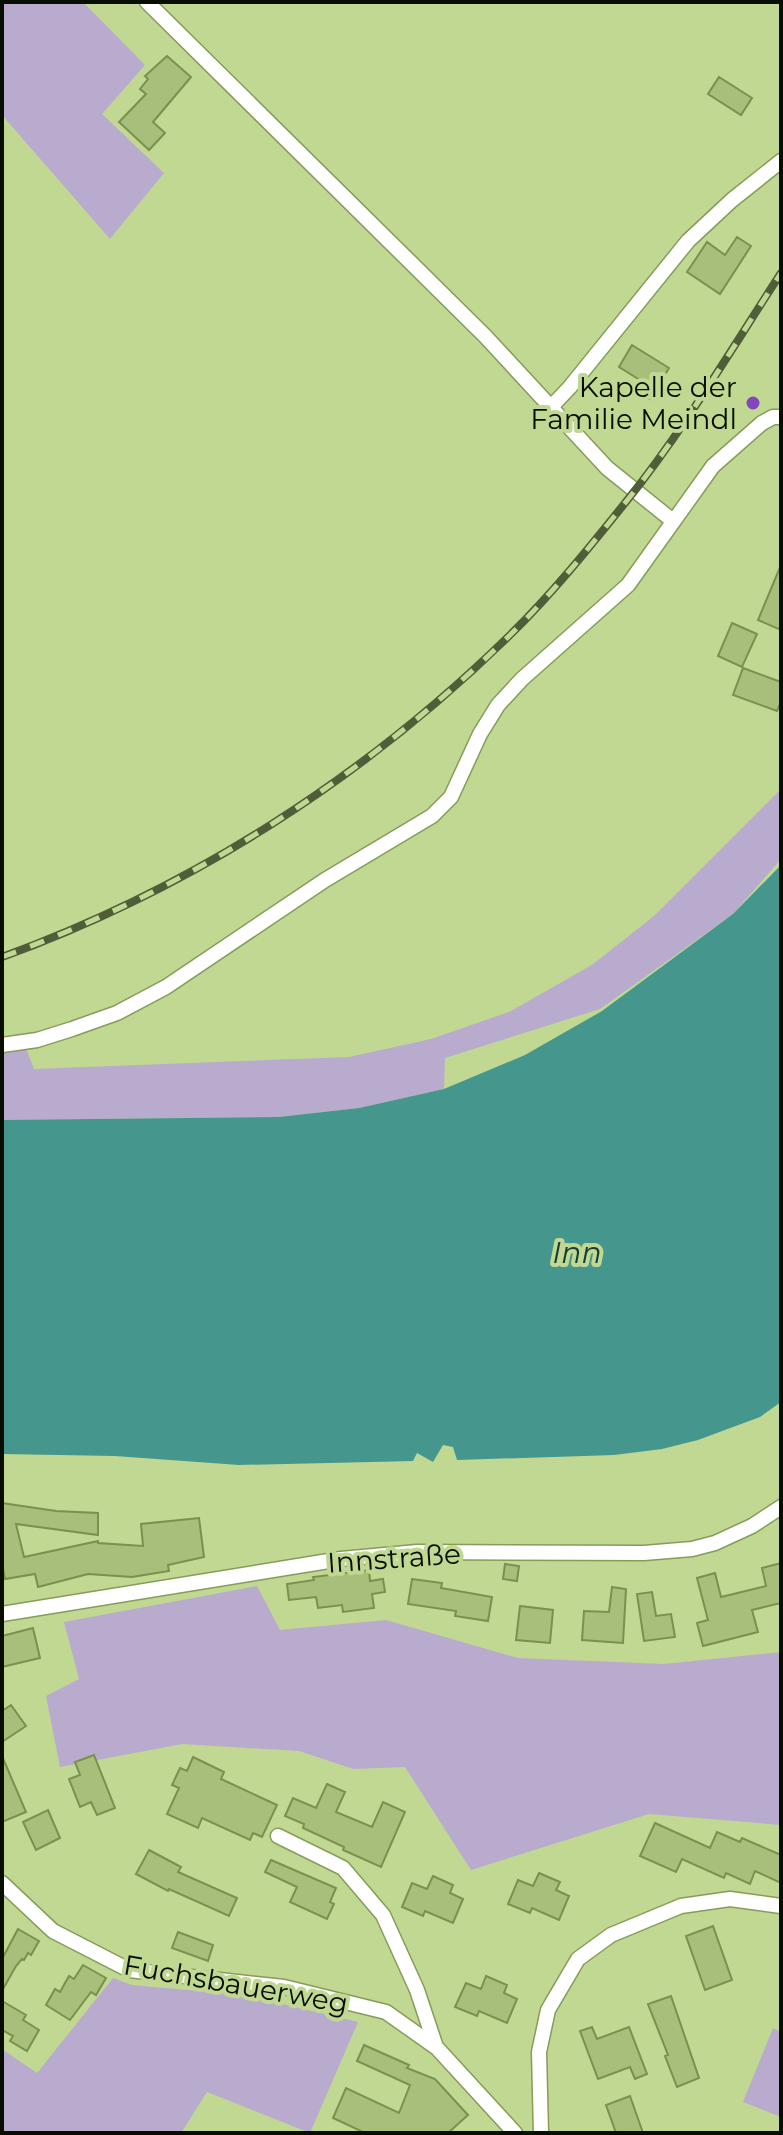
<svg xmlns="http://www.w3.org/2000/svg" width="783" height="2135" viewBox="0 0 783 2135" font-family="Montserrat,sans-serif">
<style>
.green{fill:#b9abcd}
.water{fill:#45968c}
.building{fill:#a7bf7a;stroke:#7a904d;stroke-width:2}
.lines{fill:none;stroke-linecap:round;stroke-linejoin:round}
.minor-casing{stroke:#869c58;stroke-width:17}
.minor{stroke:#fff;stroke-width:14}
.rail-casing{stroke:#4f5d39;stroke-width:8}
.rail{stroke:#c0d892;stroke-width:5;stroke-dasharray:15;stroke-linecap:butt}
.poi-dot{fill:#8247bd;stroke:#c0d892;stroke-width:3}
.labels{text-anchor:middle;stroke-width:8;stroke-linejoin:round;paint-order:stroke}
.poi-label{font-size:28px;fill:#070e00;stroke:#c0d892;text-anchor:end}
.street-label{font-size:28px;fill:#070e00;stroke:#c0d892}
.water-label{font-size:30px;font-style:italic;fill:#153c37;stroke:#c0d892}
</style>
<rect width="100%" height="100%" fill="#c0d892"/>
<path class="green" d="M2,2H83L145,65L102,114L164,173L110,239L2,115Z
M781,789V859L733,914L600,1009L445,1058L444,1089L359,1108L279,1117L2,1120V1049L26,1048L34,1069L349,1057L431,1039L509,1012L592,965L654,916Z
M257,1586L280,1630L386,1620L518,1658L664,1664L781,1652V1825L649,1814L471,1870L405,1767L353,1769L299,1751L182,1744L60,1767L46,1696L79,1679L64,1622Z
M113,1978L132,1985L245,1995L358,2022L310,2133L207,2092L181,2133H2V2049L37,2073Z
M773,2028L781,2032V2117L743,2102Z"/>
<path class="water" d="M781,865V1402L760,1417L698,1440L662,1449L614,1455L457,1460L453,1447L443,1445L433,1462L417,1453L413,1461L239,1465L115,1456L2,1454V1120L279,1117L359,1108L444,1089L525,1055L602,1011L733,914Z"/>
<path class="building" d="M167,56L191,77L153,122L165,133L149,150L119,122L146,94L140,89L148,79L145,76Z
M719,77L752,98L741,115L708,94Z
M737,237L751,246L720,294L687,272L707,242L725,255Z
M632,345L669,368L650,399L637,391L643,382L619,367Z
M781,565V630L758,620Z
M732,623L757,634L742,667L718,656Z
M743,668L781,682V701L777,711L733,695Z
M2,1503L56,1511L98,1513V1535L16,1524L24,1557L98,1541V1543L143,1546L141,1524L199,1518L204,1557L168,1565L169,1571L132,1577L88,1574L38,1587L35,1574L5,1579L2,1564Z
M781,1563V1603L752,1610L758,1632L703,1646L697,1623L708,1620L697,1578L715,1573L721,1597L766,1586L762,1568Z
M505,1564L519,1566L517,1581L503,1579Z
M369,1570L370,1581L383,1579L385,1592L372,1594L374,1608L343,1612L342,1605L318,1608L316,1597L289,1600L287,1584L314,1580L313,1577Z
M412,1579L442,1583L441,1588L492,1597L488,1621L455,1616L456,1611L408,1604Z
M612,1587L626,1589L623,1643L582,1640L584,1611L609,1612Z
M652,1592L656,1616L671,1614L675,1637L644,1641L637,1594Z
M520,1606L553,1610L550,1643L516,1640Z
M33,1628L40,1658L2,1667V1636Z
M11,1705L26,1726L2,1742V1711Z
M94,1755L115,1808L97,1815L91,1802L80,1807L69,1779L80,1775L75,1762Z
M2,1756L26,1812L2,1822Z
M193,1757L224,1772L221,1779L277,1805L262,1837L253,1833L250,1840L202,1818L198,1828L167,1814L179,1788L172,1785L180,1768L187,1771Z
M327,1784L345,1792L336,1812L372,1827L383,1802L405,1812L381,1867L343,1850L344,1847L303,1828L304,1824L285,1816L293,1798L316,1808Z
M48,1810L60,1838L36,1850L23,1822Z
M655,1823L710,1848L717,1832L740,1842L742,1838L781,1855V1883L755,1871L750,1884L726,1873L724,1878L682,1859L676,1872L640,1856Z
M149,1850L181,1867L178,1872L237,1898L229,1916L169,1889L168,1891L136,1874Z
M271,1860L336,1888L330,1902L334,1904L327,1919L290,1902L297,1887L265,1872Z
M539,1873L560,1882L556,1890L569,1896L559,1920L532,1908L530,1913L508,1904L518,1880L533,1886Z
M433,1876L453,1885L450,1893L463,1899L453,1923L425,1911L423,1916L402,1907L412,1883L427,1889Z
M713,1926L732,1980L705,1990L686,1936Z
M18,1929L39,1941L31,1955L28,1953L24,1960L22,1959L16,1966L2,1991V1959Z
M178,1932L213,1945L208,1961L172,1948Z
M83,1965L106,1978L96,1995L91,1992L70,2020L46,2005L55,1989L60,1992L69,1976L74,1979Z
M486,1976L507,1985L504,1993L517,1999L507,2023L479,2011L477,2016L455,2007L466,1983L481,1989Z
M671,1996L699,2078L677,2087L665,2056L668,2055L648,2004Z
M2,2001L26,2015L23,2020L39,2030L27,2051L10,2041L13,2036L2,2030Z
M592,2027L597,2039L629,2027L647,2074L635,2079L630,2067L598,2079L580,2031Z
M364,2045L409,2065L407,2068L435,2079L468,2115L448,2133H365L333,2118L346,2088L399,2113L410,2085L357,2061Z
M630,2096L643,2133H616L606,2105Z"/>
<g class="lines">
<defs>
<path id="minor" d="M147,2L485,336L607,468L673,521
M552,406L570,387L688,241L732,200L781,161
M2,1045L37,1040L72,1029L117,1013L166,987L325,880L432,816L451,797L480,734L498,705L522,679L628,585L713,466L762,423L773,417H781
M2,1614L341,1559L417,1552L644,1553L692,1549L715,1543L752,1526L781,1507
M278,1836L343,1868L383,1915L417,1990L436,2047
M2,1883L53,1931L129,1970L284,1987L386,2012L437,2048L515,2133
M541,2133L539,2052L548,2010L578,1959L611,1935L681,1906L730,1899L781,1906"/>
</defs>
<use href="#minor" class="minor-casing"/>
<use href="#minor" class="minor"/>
<defs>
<path id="rail" d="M2,957C192,888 365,777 510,635C551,595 589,548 625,503C683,431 731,350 781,273"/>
</defs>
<use href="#rail" class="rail-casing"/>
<use href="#rail" class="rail"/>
</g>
<circle class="poi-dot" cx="753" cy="403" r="8"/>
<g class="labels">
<g class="poi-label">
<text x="737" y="397">Kapelle der<tspan x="737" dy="32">Familie Meindl</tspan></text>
</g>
<g class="street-label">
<text transform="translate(394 1558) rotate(-4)" y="10">Innstraße</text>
<text transform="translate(236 1984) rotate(10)" y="10">Fuchsbauerweg</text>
</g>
<g class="water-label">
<text x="577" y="1263">Inn</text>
</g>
</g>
<rect width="783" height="2135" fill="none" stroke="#070e00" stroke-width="8"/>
</svg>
